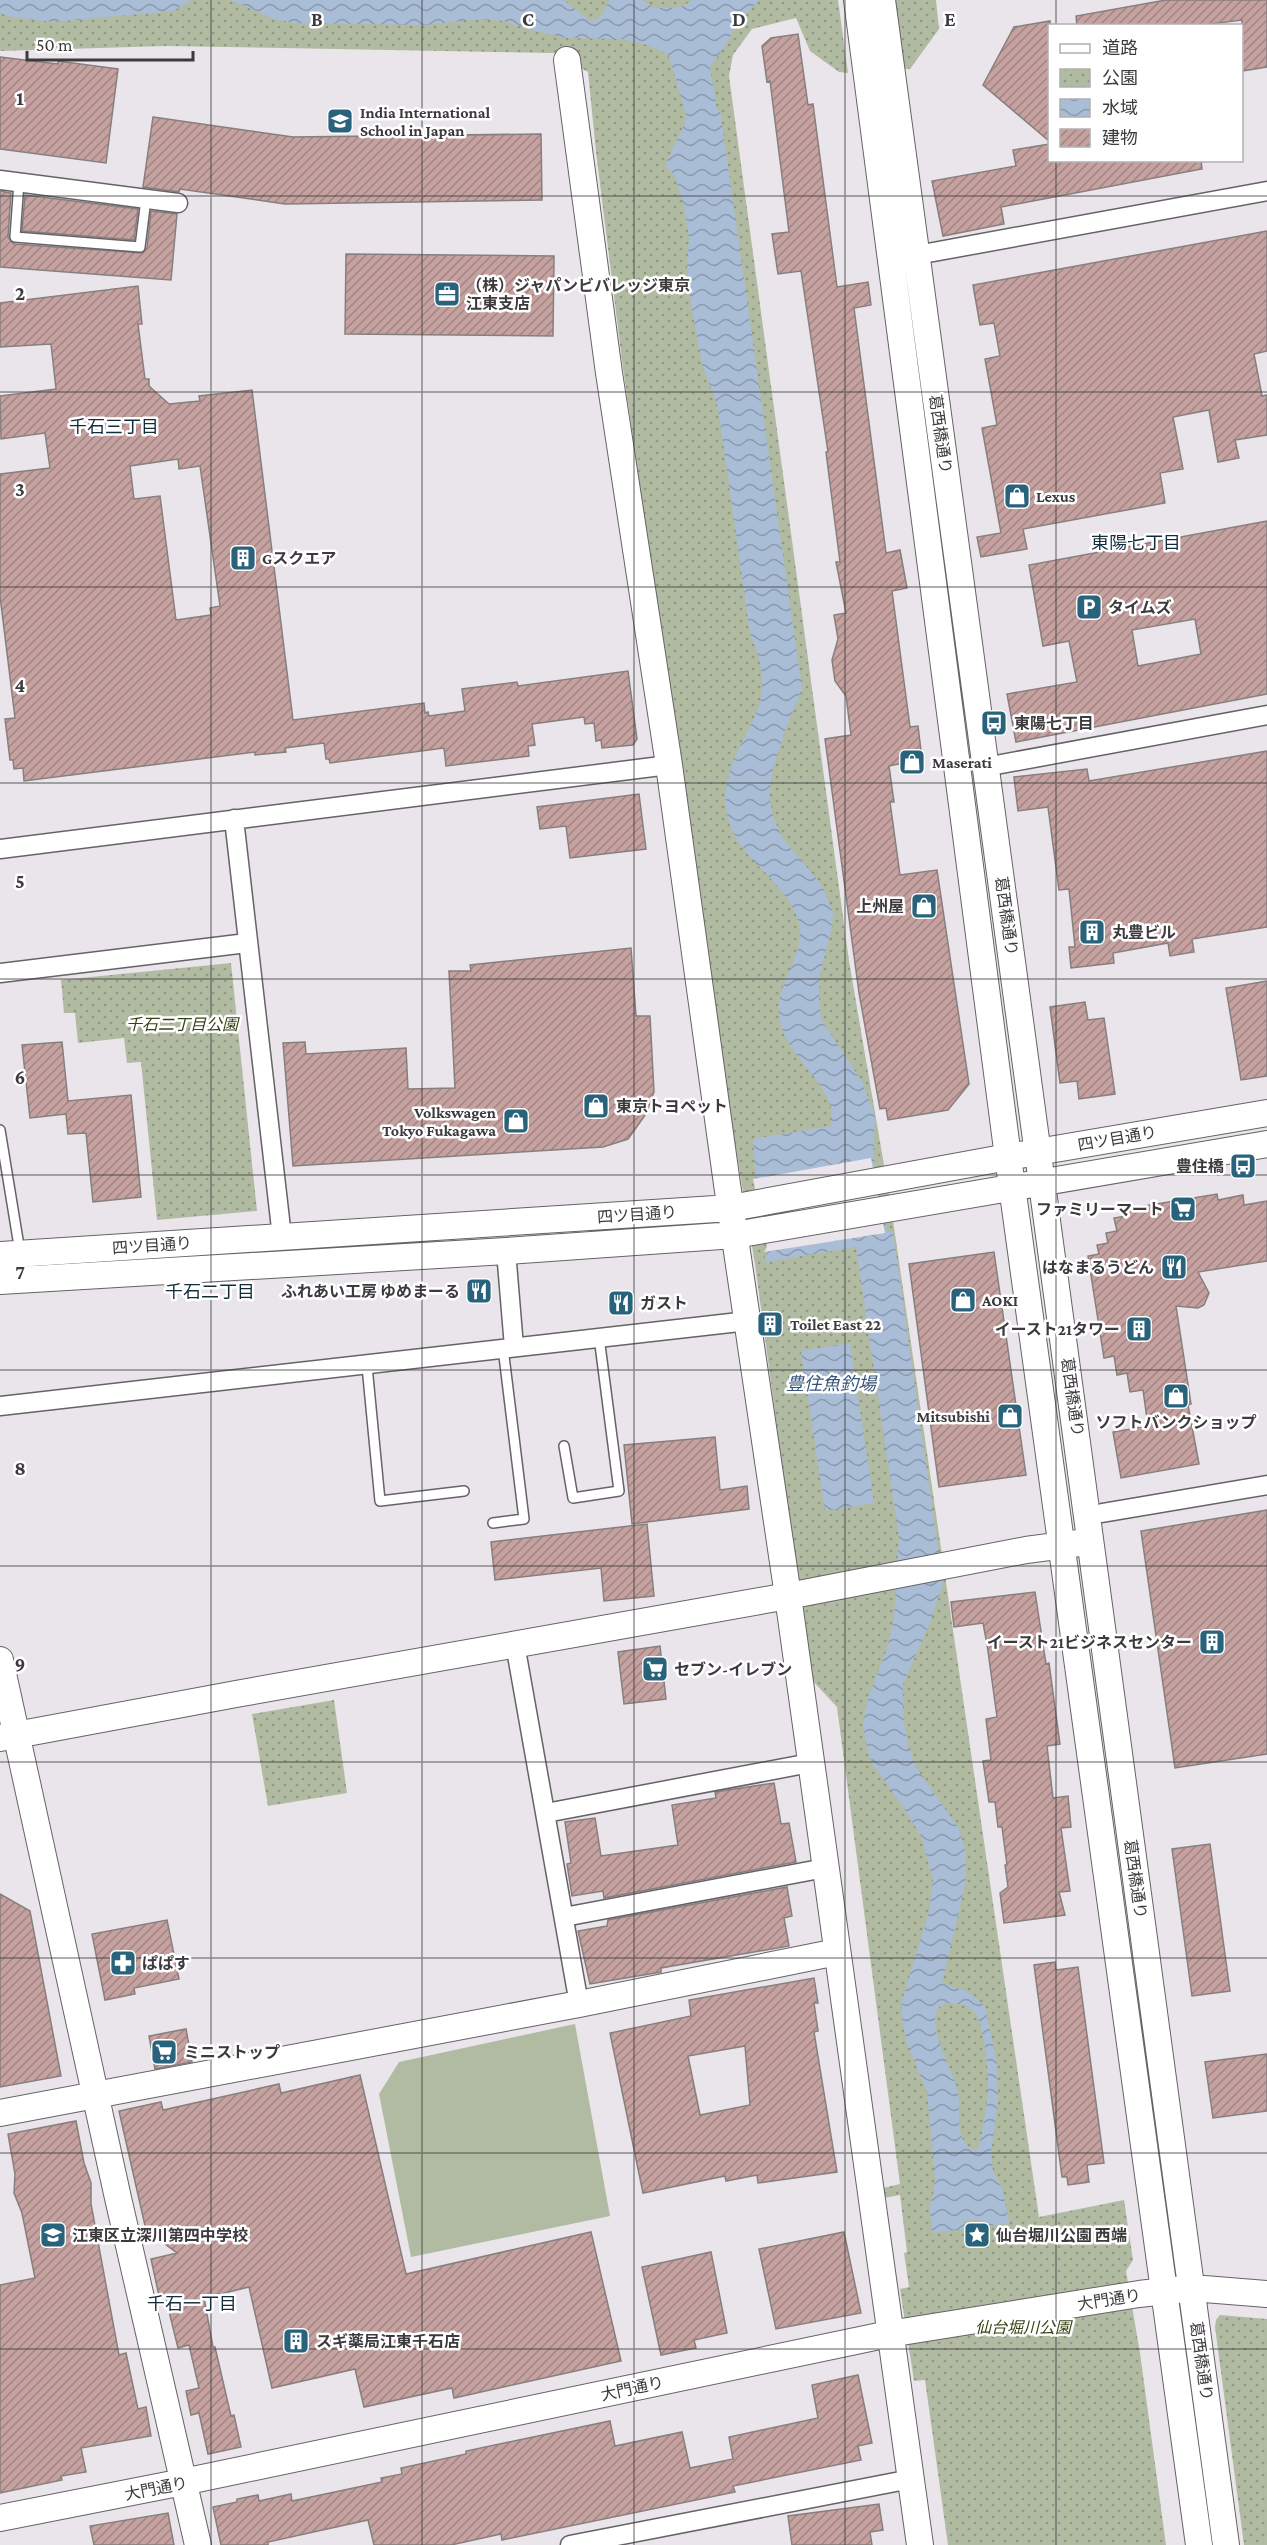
<svg xmlns="http://www.w3.org/2000/svg" width="1267" height="2545" viewBox="0 0 1267 2545" font-family="'Crimson Pro','Noto Sans JP',serif">
<style>
.grass{fill:#b1bba2}
.park{fill:url(#park-dots)}
.water{fill:url(#water-waves);fill-rule:evenodd}
.pier{fill:#e9e5eb}
.building{fill:url(#building-hatch);stroke:#877f7e;stroke-width:1.5;fill-rule:evenodd}
.lines{fill:none;stroke-linecap:round;stroke-linejoin:round}
.lane-casing{stroke:#666267;stroke-width:12}
.street-casing{stroke:#666267;stroke-width:21}
.secondary-casing{stroke:#666267;stroke-width:28}
.lane{stroke:#fff;stroke-width:9}
.street{stroke:#fff;stroke-width:18}
.secondary{stroke:#fff;stroke-width:26}
.grid{fill:none;stroke:#3c3a3d;stroke-width:1.5;stroke-opacity:0.55}
.labels{text-anchor:middle;stroke-width:5;stroke-linejoin:round;paint-order:stroke}
.poi-label{font-size:16px;font-weight:bold;fill:#3c3a3d;stroke:#fff;text-anchor:start}
.street-label{font-size:16px;fill:#3c3a3d;stroke:#fff}
.park-label{font-size:16px;font-style:italic;fill:#344314;stroke:#fff}
.neighbourhood-label{font-size:18px;fill:#122d3a;stroke:#fff}
.water-label{font-size:18px;font-style:italic;fill:#36547a;stroke:#fff}
.grid-label{font-size:20px;text-anchor:middle;font-weight:bold;fill:#3c3a3d;stroke:#fff;stroke-width:5;stroke-linejoin:round;paint-order:stroke}
</style>
<defs>
<pattern id="park-dots" width="8" height="8" patternUnits="userSpaceOnUse" patternTransform="scale(1.5)"><rect width="8" height="8" fill="#b1bba2"/><path d="M2 2h.1M6 6h.1" fill="none" stroke="#919985" stroke-width="1.8" stroke-linecap="round"/></pattern>
<pattern id="water-waves" width="16" height="10" patternUnits="userSpaceOnUse" patternTransform="scale(1.5)"><rect width="16" height="10" fill="#a9bdd6"/><path d="M0 5q4-4 8 0t8 0" fill="none" stroke="#8b9baf"/></pattern>
<pattern id="building-hatch" width="6" height="6" patternUnits="userSpaceOnUse" patternTransform="scale(1.5)"><rect width="6" height="6" fill="#c5a19f"/><path d="M-1 1l2-2M0 6l6-6M5 7l2-2" fill="none" stroke="#a18483"/></pattern>
</defs>
<rect width="100%" height="100%" fill="#e9e5eb"/>
<path class="grass" d="M575,2024L610,2216L411,2257L379,2094L399,2062Z"/>
<path class="park" d="M0,0H838L848,73L839,72L810,51L796,18L752,29L733,55L729,76L849,961L890,1200L1039,2217L1124,2200L1133,2260L1126,2271L1140,2353L1166,2545H948L925,2380L914,2381L900,2289L909,2287L904,2253L907,2252L900,2195L884,2198L883,2188L900,2184L837,1707L811,1679L755,1264L725,1082L623,368L596,152L588,72L554,53L166,46L0,51Z
M847,0H936L939,29L910,69L855,65Z
M231,963L257,1211L157,1220L141,1062L127,1063L124,1038L78,1043L75,1013H64L61,980Z
M334,1700L347,1793L268,1806L252,1714Z
M1220,2315L1267,2319V2545H1244L1215,2327L1216,2320Z"/>
<path class="water" d="M0,0H192L173,11L53,22L12,17L0,13Z
M231,0H564L590,21C603,19 603,10 610,0H642L655,8H671L683,6L693,0H759L734,28L728,41L710,67L717,110H720L802,689L786,728L773,769L769,797L774,819L783,839L821,884L833,912L832,927L820,974L819,998L821,1019L862,1082L875,1115L873,1158L887,1232H893L943,1584L928,1627L903,1684V1715L908,1746L916,1767L959,1829L966,1854V1881L942,1983L968,1992L985,2006L997,2064L998,2103L991,2152L993,2171L1003,2191L1009,2223L981,2227L979,2219L964,2221L965,2229L933,2233L929,2207L933,2196L935,2178L927,2092L907,2043L902,2019V2001L929,1912L933,1879L921,1836L903,1807L874,1766L868,1752L863,1725L868,1698L887,1649L894,1618L899,1537L856,1247L766,1262L765,1256L771,1248L756,1181L753,1139L831,1126C831,1119 833,1111 830,1104C819,1072 783,1053 779,1014C776,979 812,949 796,914C779,876 735,856 727,814C720,777 740,748 755,716C768,690 761,657 750,633L718,407L702,364L691,304L687,269L689,238L685,210L675,176L665,165L685,123L686,113L668,54L644,44L621,39L568,38L539,32L504,21L479,19L425,25L295,23L274,19ZM948,2003C955,2004 965,2003 970,2008C980,2015 982,2031 984,2042C991,2080 988,2112 978,2149L974,2150C951,2140 963,2107 957,2088C952,2069 916,2008 948,2003Z
M850,1343L874,1503L825,1511L801,1351Z"/>
<path class="pier" d="M871,1158L885,1233L764,1252L767,1247L753,1179Z"/>
<path class="building" d="M1166,0H1267V67L1242,71V20L1194,26H1077L1076,16Z
M1050,21V142L983,85L1014,27Z
M798,34L808,105L813,104L837,287L868,282L871,305L854,308L886,553L900,550L907,588L892,591L910,727L918,726L922,759L889,766L894,802H890L900,875L937,870L969,1084L948,1110L888,1120L886,1108L880,1109L859,993L825,739L851,735L846,696L835,681L832,660L838,639L834,615L846,613L836,562H840L826,452H828L801,271L778,274L772,234L789,232L770,81L767,82L762,46L771,38Z
M0,57L58,64V61L118,69L106,163L0,149Z
M153,117L293,137L541,134L542,200L285,204L180,189L179,192L143,187Z
M1050,144V160H1201L1202,169L1001,207L1004,224L943,236L932,181L1016,166L1013,150Z
M0,191L11,193L8,237L14,244L142,253L147,248L151,211L177,214L171,280L0,267Z
M25,195L138,209L134,240L22,231Z
M1267,231V351L1254,354L1262,396L1267,395V435L1235,440L1239,458L1218,462L1209,410L1173,417L1183,469L1160,473L1165,503L1023,529L1027,549L981,557L977,537L1001,533L982,428L997,425L985,359L1000,356L994,323L980,325L973,285Z
M346,254L554,256L553,336L345,334Z
M138,286L142,324H138L145,379H149V386L169,404L200,401L199,396L252,390L293,720L424,703L425,713L428,712L429,716L465,711L462,689L517,682L518,686L628,671L637,739L633,745L602,748L601,740L596,741L594,723L585,724L584,717L532,724L535,745L528,746L529,756L446,766L444,748L330,763L329,759H326L324,743L285,748L286,752L255,755V752L24,781L23,768L14,769L13,760H10L5,719L15,718L0,596V474L50,468L45,433L1,439L0,396L56,389L51,344L0,347V303ZM178,459L179,469L200,466L220,606L210,608L211,615L176,620L160,496L134,499L130,466Z
M1267,521V694L1016,742L1007,694L1077,682L1069,641L1043,646L1029,565ZM1195,619L1201,654L1138,666L1132,630Z
M1267,751V927L1192,939L1194,952L1170,956L1168,943L1113,953L1114,963L1071,968L1069,947H1075L1069,889L1059,890L1048,807L1018,811L1014,777L1087,769L1089,781Z
M639,794L646,849L570,858L566,826L540,829L537,807Z
M631,948L636,1016H650L654,1092L646,1114L628,1139L603,1147L293,1166L283,1043L305,1042L306,1054L406,1048L408,1089L455,1088L449,971H471L470,965Z
M1267,981V1076L1241,1080L1226,988Z
M1085,1002L1088,1020L1104,1018L1115,1094L1079,1099L1077,1081L1060,1083L1050,1007Z
M62,1042L68,1101L131,1095L141,1197L93,1202L86,1133L68,1134L66,1114L30,1118L22,1045Z
M1217,1194L1218,1200L1243,1195L1244,1205L1267,1201V1261L1198,1272L1209,1293L1204,1305L1198,1308L1176,1306L1191,1404L1188,1405L1199,1464L1121,1478L1113,1432L1148,1426L1143,1390L1130,1392L1127,1373L1117,1375L1114,1356L1104,1358L1088,1256L1099,1254L1097,1245L1108,1243L1106,1233L1117,1231L1114,1218L1126,1216L1125,1209Z
M994,1252L1026,1475L939,1487L909,1264Z
M715,1437L720,1490L747,1486L749,1509L632,1524L624,1445Z
M1267,1510V1754L1175,1768L1141,1531Z
M647,1524L654,1596L604,1601L601,1568L495,1580L491,1542Z
M1035,1592L1046,1664L1049,1663L1060,1744L1047,1746L1053,1798L1068,1796L1071,1827L1061,1828L1070,1891L1059,1892L1065,1915L1004,1923L1000,1893L1008,1887L1005,1865H1007L1002,1827H998L995,1802H989L983,1761L991,1760L986,1719L997,1717L987,1644L983,1623L954,1627L951,1602Z
M660,1646L666,1699L624,1704L618,1652Z
M774,1783L781,1824L789,1823L796,1862L604,1898L603,1891L572,1896L567,1864L571,1863L565,1822L595,1818L601,1856L678,1845L672,1805L716,1798L715,1792Z
M1210,1844L1230,1991L1192,1996L1172,1849Z
M787,1887L792,1916L784,1918L789,1946L661,1968V1972L590,1984L578,1931L607,1926L608,1920Z
M0,1894L30,1911L61,2076L0,2087Z
M167,1920L179,1979L134,1988L135,1994L105,2000L92,1934Z
M1055,1962L1056,1970L1078,1967L1104,2163L1087,2165L1089,2182L1068,2185L1067,2177H1062L1034,1965Z
M814,1978L818,2003H814L818,2031L814,2032L837,2172L758,2183L757,2175L726,2181L725,2176L643,2193L610,2033L691,2016L689,2000ZM745,2046L750,2105L700,2115L688,2056Z
M186,2029L192,2062L155,2069L149,2036Z
M1267,2054V2111L1213,2118L1205,2062Z
M360,2075L406,2274L591,2232L621,2361L454,2398L452,2388L364,2407L355,2369L272,2388L249,2287L204,2298L213,2347H215L231,2416L234,2415L241,2447L208,2454L199,2413L191,2415L186,2391L199,2388L189,2345L178,2348L165,2295L159,2296L151,2259L177,2253L146,2230L119,2111L161,2102L163,2110L279,2084L281,2093Z
M76,2121L84,2163L91,2183V2204L119,2355L126,2353L138,2409L146,2407L151,2436L81,2448L86,2472L61,2476L62,2480L0,2493V2285L35,2278L22,2213L14,2193L15,2174L8,2134Z
M844,2232L861,2313L776,2329L759,2249Z
M711,2252L727,2333L694,2340L696,2348L661,2355L642,2267Z
M858,2375L872,2443L858,2446L861,2460L733,2486L735,2492L502,2540L501,2534L451,2545H374L368,2520L268,2542V2545H221L213,2507L237,2502V2499L258,2495L259,2501L291,2494L292,2501L382,2482L381,2478L402,2474L401,2468L466,2454V2451L610,2421L615,2446L682,2432L690,2468L733,2459L729,2437L818,2418L812,2385Z
M879,2504L883,2530L870,2532L872,2545H792L788,2516Z
M168,2513L174,2545H94L90,2526Z"/>
<g class="lines">
<defs>
<path id="lane" d="M19,182L15,237L140,247L146,199
M0,1130L20,1252
M367,1366L380,1501L464,1491
M564,1446L573,1498L619,1491L599,1337
M493,1523L524,1519L503,1348"/>
<path id="street" d="M0,180L178,203
M906,257L1267,191
M985,767L1267,715
M234,819L282,1237
M0,849L669,765
M0,973L247,943
M506,1251L514,1347
M0,1406L748,1321
M1102,1513L1267,1485
M515,1644L579,2004
M546,1813L810,1763
M564,1917L825,1868
M570,2545L911,2479"/>
<path id="secondary" d="M857,0L1008,1157L1199,2545
M882,0C997,848 1113,1696 1226,2545
M567,60L609,373L669,765L727,1184L788,1596L920,2545
M0,1255L731,1208L1008,1157L1267,1113
M0,1281L506,1251L735,1235L1267,1144
M0,1660L118,2198L198,2545
M0,1738L236,1694L788,1596L1026,1550L1079,1543
M0,2113L579,2004L837,1952
M0,2518L183,2482L889,2334L1139,2294L1192,2288L1267,2294"/>
</defs>
<use href="#lane" class="lane-casing"/>
<use href="#street" class="street-casing"/>
<use href="#secondary" class="secondary-casing"/>
<use href="#lane" class="lane"/>
<use href="#street" class="street"/>
<use href="#secondary" class="secondary"/>
</g>
<path class="grid" d="M211,0V2545M422,0V2545M634,0V2545M845,0V2545M1056,0V26M1056,160V2545M0,196H1267M0,392H1267M0,587H1267M0,783H1267M0,979H1267M0,1175H1267M0,1370H1267M0,1566H1267M0,1762H1267M0,1958H1267M0,2153H1267M0,2349H1267"/>
<defs>
<symbol id="school-square" viewBox="-11 -11 22 22"><rect x="-9" y="-9" width="18" height="18" rx="4" fill="#28627b" stroke="#fff"/><path d="M0-5L7-2L0 1L-7-2ZM-4 1L0 2.5L4 1V4Q0 6-4 4Z" fill="#fff"/></symbol>
<symbol id="office-square" viewBox="-11 -11 22 22"><rect x="-9" y="-9" width="18" height="18" rx="4" fill="#28627b" stroke="#fff"/><path d="M-6-3h4V-5.5h4V-3h4V5H-6ZM-1-4.5V-3h2v-1.5ZM-6 0V1H6V0Z" fill="#fff"/></symbol>
<symbol id="shop-square" viewBox="-11 -11 22 22"><rect x="-9" y="-9" width="18" height="18" rx="4" fill="#28627b" stroke="#fff"/><path d="M-5-2.5h2.3a2.7 3.5 0 0 1 5.4 0H5L5.5 6h-11ZM-1.5-2.5h3a1.5 2.3 0 0 0-3 0Z" fill="#fff"/></symbol>
<symbol id="building-square" viewBox="-11 -11 22 22"><rect x="-9" y="-9" width="18" height="18" rx="4" fill="#28627b" stroke="#fff"/><path d="M-4-6H4V6H1V3H-1V6H-4ZM-2.5-4.3h1.7v1.8h-1.7ZM.8-4.3h1.7v1.8H.8ZM-2.5-1h1.7V.8h-1.7ZM.8-1h1.7V.8H.8Z" fill="#fff"/></symbol>
<symbol id="parking-square" viewBox="-11 -11 22 22"><rect x="-9" y="-9" width="18" height="18" rx="4" fill="#28627b" stroke="#fff"/><path d="M-3.5-5.5H1a3.5 3.5 0 0 1 0 7H-1V5.5H-3.5ZM-1-3.4V-.6H.8a1.4 1.4 0 0 0 0-2.8Z" fill="#fff"/></symbol>
<symbol id="bus-square" viewBox="-11 -11 22 22"><rect x="-9" y="-9" width="18" height="18" rx="4" fill="#28627b" stroke="#fff"/><path d="M-5-6H5V4H4V6H2V4H-2V6H-4V4H-5ZM-3.5-4V0h7V-4ZM-3.5 1.2v1.5H-2V1.2ZM2 1.2v1.5H3.5V1.2Z" fill="#fff"/></symbol>
<symbol id="supermarket-square" viewBox="-11 -11 22 22"><rect x="-9" y="-9" width="18" height="18" rx="4" fill="#28627b" stroke="#fff"/><path d="M-6-5.5h2.5l.6 2H6L4.5 2H-2.5L-4.4-4H-6ZM-1.5 3.2a1.3 1.3 0 1 0 .1 0ZM3 3.2a1.3 1.3 0 1 0 .1 0Z" fill="#fff"/></symbol>
<symbol id="restaurant-square" viewBox="-11 -11 22 22"><rect x="-9" y="-9" width="18" height="18" rx="4" fill="#28627b" stroke="#fff"/><path d="M-5-6h1v4h1v-4h1v4h1v-4h1v5L-1.5 .5V6h-2V.5L-5-1ZM5-6V6H3V1.5H1.5Q1.5-4 5-6Z" fill="#fff"/></symbol>
<symbol id="pharmacy-square" viewBox="-11 -11 22 22"><rect x="-9" y="-9" width="18" height="18" rx="4" fill="#28627b" stroke="#fff"/><path d="M-2-6h4v4h4v4h-4v4h-4v-4h-4v-4h4Z" fill="#fff"/></symbol>
<symbol id="sight-square" viewBox="-11 -11 22 22"><rect x="-9" y="-9" width="18" height="18" rx="4" fill="#28627b" stroke="#fff"/><path d="M0-6L1.8-2.2L6-1.7L2.9 1.2L3.7 5.4L0 3.3L-3.7 5.4L-2.9 1.2L-6-1.7L-1.8-2.2Z" fill="#fff"/></symbol>
</defs>
<g fill-rule="evenodd">
<use href="#school-square" x="325" y="106" width="30" height="30"/>
<use href="#office-square" x="432" y="279" width="30" height="30"/>
<use href="#shop-square" x="1002" y="481" width="30" height="30"/>
<use href="#building-square" x="228" y="543" width="30" height="30"/>
<use href="#parking-square" x="1074" y="592" width="30" height="30"/>
<use href="#bus-square" x="979" y="708" width="30" height="30"/>
<use href="#shop-square" x="897" y="747" width="30" height="30"/>
<use href="#shop-square" x="909" y="891" width="30" height="30"/>
<use href="#building-square" x="1077" y="917" width="30" height="30"/>
<use href="#shop-square" x="581" y="1091" width="30" height="30"/>
<use href="#shop-square" x="501" y="1106" width="30" height="30"/>
<use href="#bus-square" x="1228" y="1151" width="30" height="30"/>
<use href="#supermarket-square" x="1168" y="1194" width="30" height="30"/>
<use href="#restaurant-square" x="1159" y="1252" width="30" height="30"/>
<use href="#restaurant-square" x="464" y="1276" width="30" height="30"/>
<use href="#shop-square" x="948" y="1285" width="30" height="30"/>
<use href="#restaurant-square" x="606" y="1288" width="30" height="30"/>
<use href="#building-square" x="755" y="1309" width="30" height="30"/>
<use href="#building-square" x="1124" y="1314" width="30" height="30"/>
<use href="#shop-square" x="1161" y="1381" width="30" height="30"/>
<use href="#shop-square" x="995" y="1401" width="30" height="30"/>
<use href="#building-square" x="1197" y="1627" width="30" height="30"/>
<use href="#supermarket-square" x="640" y="1654" width="30" height="30"/>
<use href="#pharmacy-square" x="108" y="1948" width="30" height="30"/>
<use href="#supermarket-square" x="149" y="2037" width="30" height="30"/>
<use href="#school-square" x="38" y="2220" width="30" height="30"/>
<use href="#sight-square" x="962" y="2220" width="30" height="30"/>
<use href="#building-square" x="281" y="2326" width="30" height="30"/>
</g>
<g class="labels">
<g class="poi-label">
<text x="360" y="118">India International<tspan x="360" dy="18">School in Japan</tspan></text>
<text x="466" y="291">（株）ジャパンビバレッジ東京<tspan x="466" dy="18">江東支店</tspan></text>
<text x="1036" y="502">Lexus</text>
<text x="262" y="564">Gスクエア</text>
<text x="1108" y="613">タイムズ</text>
<text x="1014" y="729">東陽七丁目</text>
<text x="932" y="768">Maserati</text>
<text x="904" y="912" text-anchor="end">上州屋</text>
<text x="1112" y="938">丸豊ビル</text>
<text x="616" y="1112">東京トヨペット</text>
<text x="496" y="1118" text-anchor="end">Volkswagen<tspan x="496" dy="18">Tokyo Fukagawa</tspan></text>
<text x="1224" y="1172" text-anchor="end">豊住橋</text>
<text x="1164" y="1215" text-anchor="end">ファミリーマート</text>
<text x="1154" y="1273" text-anchor="end">はなまるうどん</text>
<text x="460" y="1297" text-anchor="end">ふれあい工房 ゆめまーる</text>
<text x="982" y="1306">AOKI</text>
<text x="640" y="1309">ガスト</text>
<text x="790" y="1330">Toilet East 22</text>
<text x="1120" y="1335" text-anchor="end">イースト21タワー</text>
<text x="990" y="1422" text-anchor="end">Mitsubishi</text>
<text x="1176" y="1428" text-anchor="middle">ソフトバンクショップ</text>
<text x="1192" y="1648" text-anchor="end">イースト21ビジネスセンター</text>
<text x="674" y="1675">セブン-イレブン</text>
<text x="142" y="1969">ぱぱす</text>
<text x="184" y="2058">ミニストップ</text>
<text x="72" y="2241">江東区立深川第四中学校</text>
<text x="996" y="2241">仙台堀川公園 西端</text>
<text x="316" y="2347">スギ薬局江東千石店</text>
</g>
<g class="street-label">
<text transform="translate(941 434) rotate(82)" y="6">葛西橋通り</text>
<text transform="translate(1007 916) rotate(82)" y="6">葛西橋通り</text>
<text transform="translate(1117 1138) rotate(-10)" y="6">四ツ目通り</text>
<text transform="translate(637 1214) rotate(-4)" y="6">四ツ目通り</text>
<text transform="translate(152 1245) rotate(-4)" y="6">四ツ目通り</text>
<text transform="translate(1073 1397) rotate(82)" y="6">葛西橋通り</text>
<text transform="translate(1136 1879) rotate(82)" y="6">葛西橋通り</text>
<text transform="translate(1109 2299) rotate(-9)" y="6">大門通り</text>
<text transform="translate(1202 2361) rotate(82)" y="6">葛西橋通り</text>
<text transform="translate(632 2388) rotate(-12)" y="6">大門通り</text>
<text transform="translate(156 2488) rotate(-11)" y="6">大門通り</text>
</g>
<g class="park-label">
<text x="182" y="1030">千石二丁目公園</text>
<text x="1023" y="2333">仙台堀川公園</text>
</g>
<g class="neighbourhood-label">
<text x="114" y="433">千石三丁目</text>
<text x="1136" y="549">東陽七丁目</text>
<text x="210" y="1298">千石二丁目</text>
<text x="192" y="2310">千石一丁目</text>
</g>
<g class="water-label">
<text x="831" y="1390">豊住魚釣場</text>
</g>
</g>
<g class="grid-label">
<text x="317" y="26">B</text>
<text x="528" y="26">C</text>
<text x="739" y="26">D</text>
<text x="950" y="26">E</text>
<text x="20" y="105">1</text>
<text x="20" y="300">2</text>
<text x="20" y="496">3</text>
<text x="20" y="692">4</text>
<text x="20" y="888">5</text>
<text x="20" y="1084">6</text>
<text x="20" y="1279">7</text>
<text x="20" y="1475">8</text>
<text x="20" y="1671">9</text>
</g>
<rect x="1048" y="24" width="195" height="138" fill="#ffffff" stroke="#b1b0b1" stroke-width="1.5"/>
<rect x="1060" y="44" width="30" height="9" fill="#ffffff" stroke="#b1b0b1" stroke-width="1.5"/>
<text x="1102" y="54" font-size="18" fill="#3c3a3d">道路</text>
<rect x="1060" y="69" width="30" height="18" fill="url(#park-dots)" stroke="#b1b0b1" stroke-width="1.5"/>
<text x="1102" y="84" font-size="18" fill="#3c3a3d">公園</text>
<rect x="1060" y="99" width="30" height="18" fill="url(#water-waves)" stroke="#b1b0b1" stroke-width="1.5"/>
<text x="1102" y="114" font-size="18" fill="#3c3a3d">水域</text>
<rect x="1060" y="129" width="30" height="18" fill="url(#building-hatch)" stroke="#b1b0b1" stroke-width="1.5"/>
<text x="1102" y="144" font-size="18" fill="#3c3a3d">建物</text>
<path d="M27 51v9h166v-9" fill="none" stroke="#3c3a3d" stroke-width="3"/>
<text x="36" y="51" font-size="18" fill="#3c3a3d" stroke="#ffffff" stroke-width="4.5" paint-order="stroke">50 m</text>
</svg>
